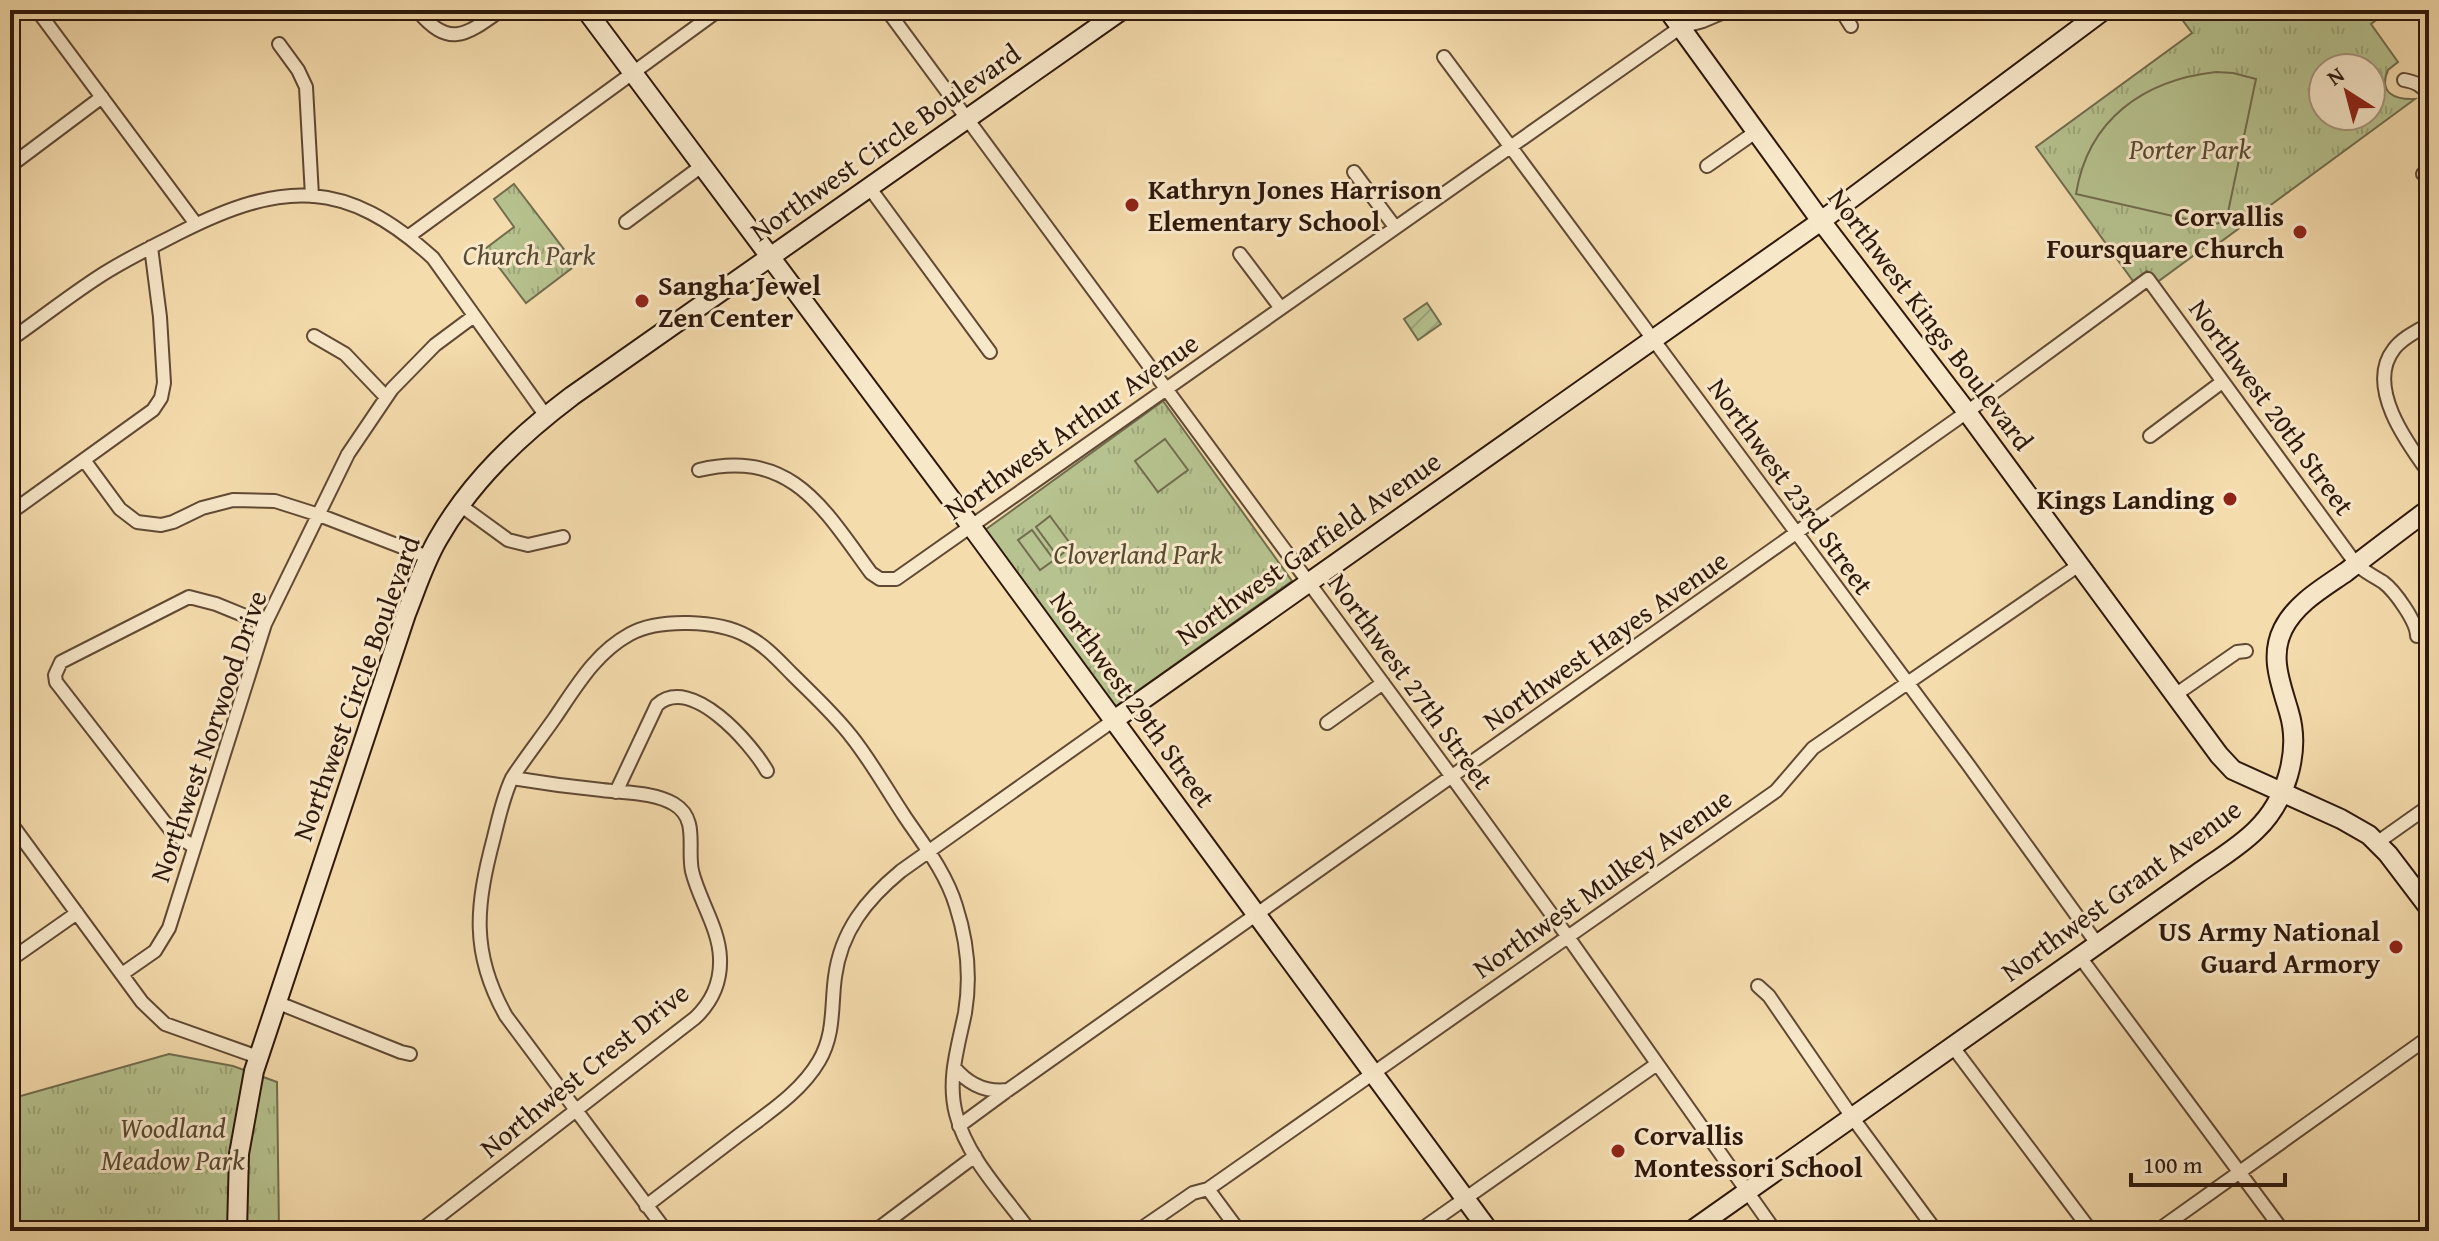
<svg xmlns="http://www.w3.org/2000/svg" width="2439" height="1241" viewBox="0 0 2439 1241" font-family="'Gentium Book Plus',serif">
<style>
.park{fill:url(#park-tufts);stroke:#726d4e;stroke-width:2;fill-rule:evenodd}
.garden{fill:url(#garden-furrows);stroke:#726d4e;stroke-width:2}
.pitch{fill:#b6c28f;stroke:#726d4e;stroke-width:2}
.lines{fill:none;stroke-linecap:round;stroke-linejoin:round}
.stream{stroke:#707a6a;stroke-width:3}
.street-casing{stroke:#604934;stroke-width:16}
.secondary-casing{stroke:#2e180c;stroke-width:22}
.street{stroke:#f8e8ca;stroke-width:12}
.secondary{stroke:#f8e8ca;stroke-width:18}
.poi-dot{fill:#8f2418;stroke:#f8e8ca;stroke-width:3}
.labels{text-anchor:middle;stroke-width:6;stroke-linejoin:round;paint-order:stroke}
.street-label{font-size:28px;fill:#2e180c;stroke:#f8e8ca}
.park-label{font-size:28px;font-style:italic;fill:#574b33;stroke:#f8e8ca}
.poi-label{font-size:28px;font-weight:bold;fill:#2e180c;stroke:#f8e8ca;text-anchor:start}
</style>
<defs>
<pattern id="park-tufts" width="24" height="20" patternUnits="userSpaceOnUse" patternTransform="scale(2)"><rect width="24" height="20" fill="#b6c28f"/><path d="M3 7l-1-3M5 7V3M7 7l1-3M15 17l-1-3M17 17v-4M19 17l1-3" fill="none" stroke="#9da67a"/></pattern>
<pattern id="garden-furrows" width="10" height="10" patternUnits="userSpaceOnUse" patternTransform="scale(2)"><rect width="10" height="10" fill="#b6c28f"/><path d="M-1 1l2-2M0 10L10 0M9 11l2-2" fill="none" stroke="#9da67a"/></pattern>
</defs>
<rect width="100%" height="100%" fill="#f5dcad"/>
<filter id="stains"><feTurbulence type="fractalNoise" baseFrequency=".0025" numOctaves="4"/><feColorMatrix values="0 0 0 0 .2 0 0 0 0 .09 0 0 0 0 .02 0 0 0 .5 -.17"/></filter>
<radialGradient id="worn" r=".72"><stop offset=".6" stop-color="#630" stop-opacity="0"/><stop offset="1" stop-color="#630" stop-opacity=".3"/></radialGradient>
<path class="park" d="M2175,10H2390L2371,24L2398,62L2388,70C2378,93 2395,100 2415,99L2215,246L2212,242L2156,283L2147,271L2133,281L2036,147L2192,33ZM2323,68H2371V116H2323Z
M514,184L576,265L526,303L485,249L514,227L494,199Z
M1163,401L1292,581L1115,707L985,530Z
M169,1054L233,1066L277,1082L279,1231H10V1099Z"/>
<path class="garden" d="M1427,303L1441,324L1418,340L1404,319Z"/>
<path class="pitch" d="M2216,72L2233,73L2256,79L2227,217C2221,223 2217,225 2208,224L2076,194C2088,119 2144,80 2216,72Z
M1165,439L1188,470L1158,492L1135,461Z
M1050,516L1072,546L1058,557L1036,527Z
M1032,530L1054,560L1040,570L1018,540Z"/>
<g class="lines">
<path class="stream" d="M2199,10H2248"/>
<defs>
<path id="street" d="M37,10L196,224
M417,10C449,49 466,35 501,10
M887,10L1452,777L1568,937L1775,1231
M1841,10L1851,26
M279,44L298,70L306,87L312,196
M1444,57L1967,763L2098,945
M2404,80C2415,82 2422,85 2429,95
M10,166L102,97
M1707,166L1757,131
M1354,172L1395,227
M2423,174L2429,169
M869,187L990,352
M626,222L703,165
M409,236L719,10
M1240,254L1280,307
M2429,324C2417,331 2402,338 2394,349C2365,386 2407,443 2429,473
M314,336L345,354L385,396
M10,340C40,319 69,296 100,276C126,259 154,246 181,232C282,181 346,178 433,258L546,416
M2150,436L2222,382
M84,460L120,509L137,522L161,525L173,522L202,508L233,500L275,501L319,515L428,557
M699,470C791,448 824,509 871,573L880,579H896L1681,27L1703,21L1729,10
M460,505L508,540L528,545L563,537
M10,513L153,410L161,398L164,383L160,317L151,247
M2175,695L2237,652L2246,651
M1327,723L1383,683
M616,792L657,705C691,674 751,743 767,771
M10,822L142,1002L165,1024L258,1057
M2378,842L2429,806
M194,847L173,833L56,682L55,675L61,662L189,597L216,604L265,624
M2080,957L2283,1231
M10,960L77,913
M122,974L155,951L169,928L265,624L348,454L392,389L435,345L474,316
M1758,986L1769,996L1852,1117L1936,1231
M276,1002L401,1052L410,1054
M1953,1047L2091,1231
M954,1067C968,1084 985,1093 1008,1090
M959,1126L1008,1090L1967,412L2148,279L2356,564C2365,572 2373,576 2383,582C2395,591 2417,622 2417,636
M1208,1189L1239,1231
M646,1206C677,1182 708,1159 739,1135C768,1113 801,1092 819,1061C835,1034 831,1006 835,977C841,931 866,900 901,871L1114,720
M1142,1228L1193,1193L1208,1189L1776,791L1813,748L2079,565
M420,1231L695,1018C712,1002 721,981 720,958C719,928 699,900 692,871C687,847 699,819 674,804C654,792 625,793 602,790C572,787 542,783 512,778
M666,1231L506,1016C470,952 476,905 494,837C499,817 503,797 512,778C525,758 540,739 554,719C576,687 595,653 630,634C659,618 718,620 747,636C765,645 779,661 793,675C813,695 834,714 851,736C871,761 887,790 905,817C924,845 946,873 956,906C967,940 971,977 965,1013C958,1047 947,1080 956,1114C967,1158 1004,1195 1030,1231
M875,1231L975,1156
M1419,1231L1657,1064
M2157,1231L2429,1037"/>
<path id="secondary" d="M586,10L971,526L1489,1231
M1668,10L1821,221L1967,412L2219,755L2233,770L2341,819L2369,835L2388,854L2429,908
M1114,720L1821,221L2104,10
M237,1231L239,1154L254,1071L406,614C416,589 424,563 438,539C471,481 519,436 572,396L1122,10
M1691,1231L2197,874C2217,860 2239,847 2256,830C2286,801 2301,752 2289,712C2281,684 2269,657 2283,629C2296,603 2323,588 2346,572C2373,551 2401,530 2429,509"/>
</defs>
<use href="#street" class="street-casing"/>
<use href="#secondary" class="secondary-casing"/>
<use href="#street" class="street"/>
<use href="#secondary" class="secondary"/>
</g>
<g class="poi-dot">
<circle cx="1132" cy="205" r="8"/>
<circle cx="2300" cy="232" r="8"/>
<circle cx="642" cy="301" r="8"/>
<circle cx="2230" cy="499" r="8"/>
<circle cx="2396" cy="947" r="8"/>
<circle cx="1618" cy="1151" r="8"/>
</g>
<g class="labels">
<g class="street-label">
<text transform="translate(885 142) rotate(-35)" y="10">Northwest Circle Boulevard</text>
<text transform="translate(1931 319) rotate(53)" y="10">Northwest Kings Boulevard</text>
<text transform="translate(2272 407) rotate(54)" y="10">Northwest 20th Street</text>
<text transform="translate(1071 426) rotate(-35)" y="10">Northwest Arthur Avenue</text>
<text transform="translate(1791 486) rotate(54)" y="10">Northwest 23rd Street</text>
<text transform="translate(1308 548) rotate(-35)" y="10">Northwest Garfield Avenue</text>
<text transform="translate(1605 640) rotate(-35)" y="10">Northwest Hayes Avenue</text>
<text transform="translate(1411 681) rotate(54)" y="10">Northwest 27th Street</text>
<text transform="translate(356 688) rotate(-70)" y="10">Northwest Circle Boulevard</text>
<text transform="translate(1133 699) rotate(54)" y="10">Northwest 29th Street</text>
<text transform="translate(208 736) rotate(-71)" y="10">Northwest Norwood Drive</text>
<text transform="translate(1602 883) rotate(-35)" y="10">Northwest Mulkey Avenue</text>
<text transform="translate(2121 890) rotate(-36)" y="10">Northwest Grant Avenue</text>
<text transform="translate(584 1070) rotate(-39)" y="10">Northwest Crest Drive</text>
</g>
<g class="park-label">
<text x="2190" y="159">Porter Park</text>
<text x="529" y="265">Church Park</text>
<text x="1138" y="564">Cloverland Park</text>
<text x="173" y="1138">Woodland<tspan x="173" dy="32">Meadow Park</tspan></text>
</g>
<g class="poi-label">
<text x="1148" y="199">Kathryn Jones Harrison<tspan x="1148" dy="32">Elementary School</tspan></text>
<text x="2284" y="226" text-anchor="end">Corvallis<tspan x="2284" dy="32">Foursquare Church</tspan></text>
<text x="658" y="295">Sangha Jewel<tspan x="658" dy="32">Zen Center</tspan></text>
<text x="2214" y="509" text-anchor="end">Kings Landing</text>
<text x="2380" y="941" text-anchor="end">US Army National<tspan x="2380" dy="32">Guard Armory</tspan></text>
<text x="1634" y="1145">Corvallis<tspan x="1634" dy="32">Montessori School</tspan></text>
</g>
</g>
<rect width="2439" height="1241" fill="none" stroke="#f5dcad" stroke-width="40"/>
<rect x="12" y="12" width="2415" height="1217" fill="none" stroke="#2e180c" stroke-width="4"/>
<rect x="20" y="20" width="2399" height="1201" fill="none" stroke="#2e180c" stroke-width="2"/>
<g transform="translate(2347 92) rotate(324)"><circle r="38" fill="#f8e8ca" stroke="#a7957e" stroke-width="2"/>
<path d="M0-6L14 30L0 20L-14 30Z" fill="#8f2418"/>
<text y="-12" font-size="22" font-weight="bold" text-anchor="middle" fill="#2e180c">N</text>
</g>
<path d="M2131 1173v12h154v-12" fill="none" stroke="#2e180c" stroke-width="4"/>
<text x="2143" y="1173" font-size="24" fill="#2e180c" stroke="#f8e8ca" stroke-width="6" paint-order="stroke">100 m</text>
<rect width="100%" height="100%" filter="url(#stains)"/>
<rect width="100%" height="100%" fill="url(#worn)"/>
</svg>
